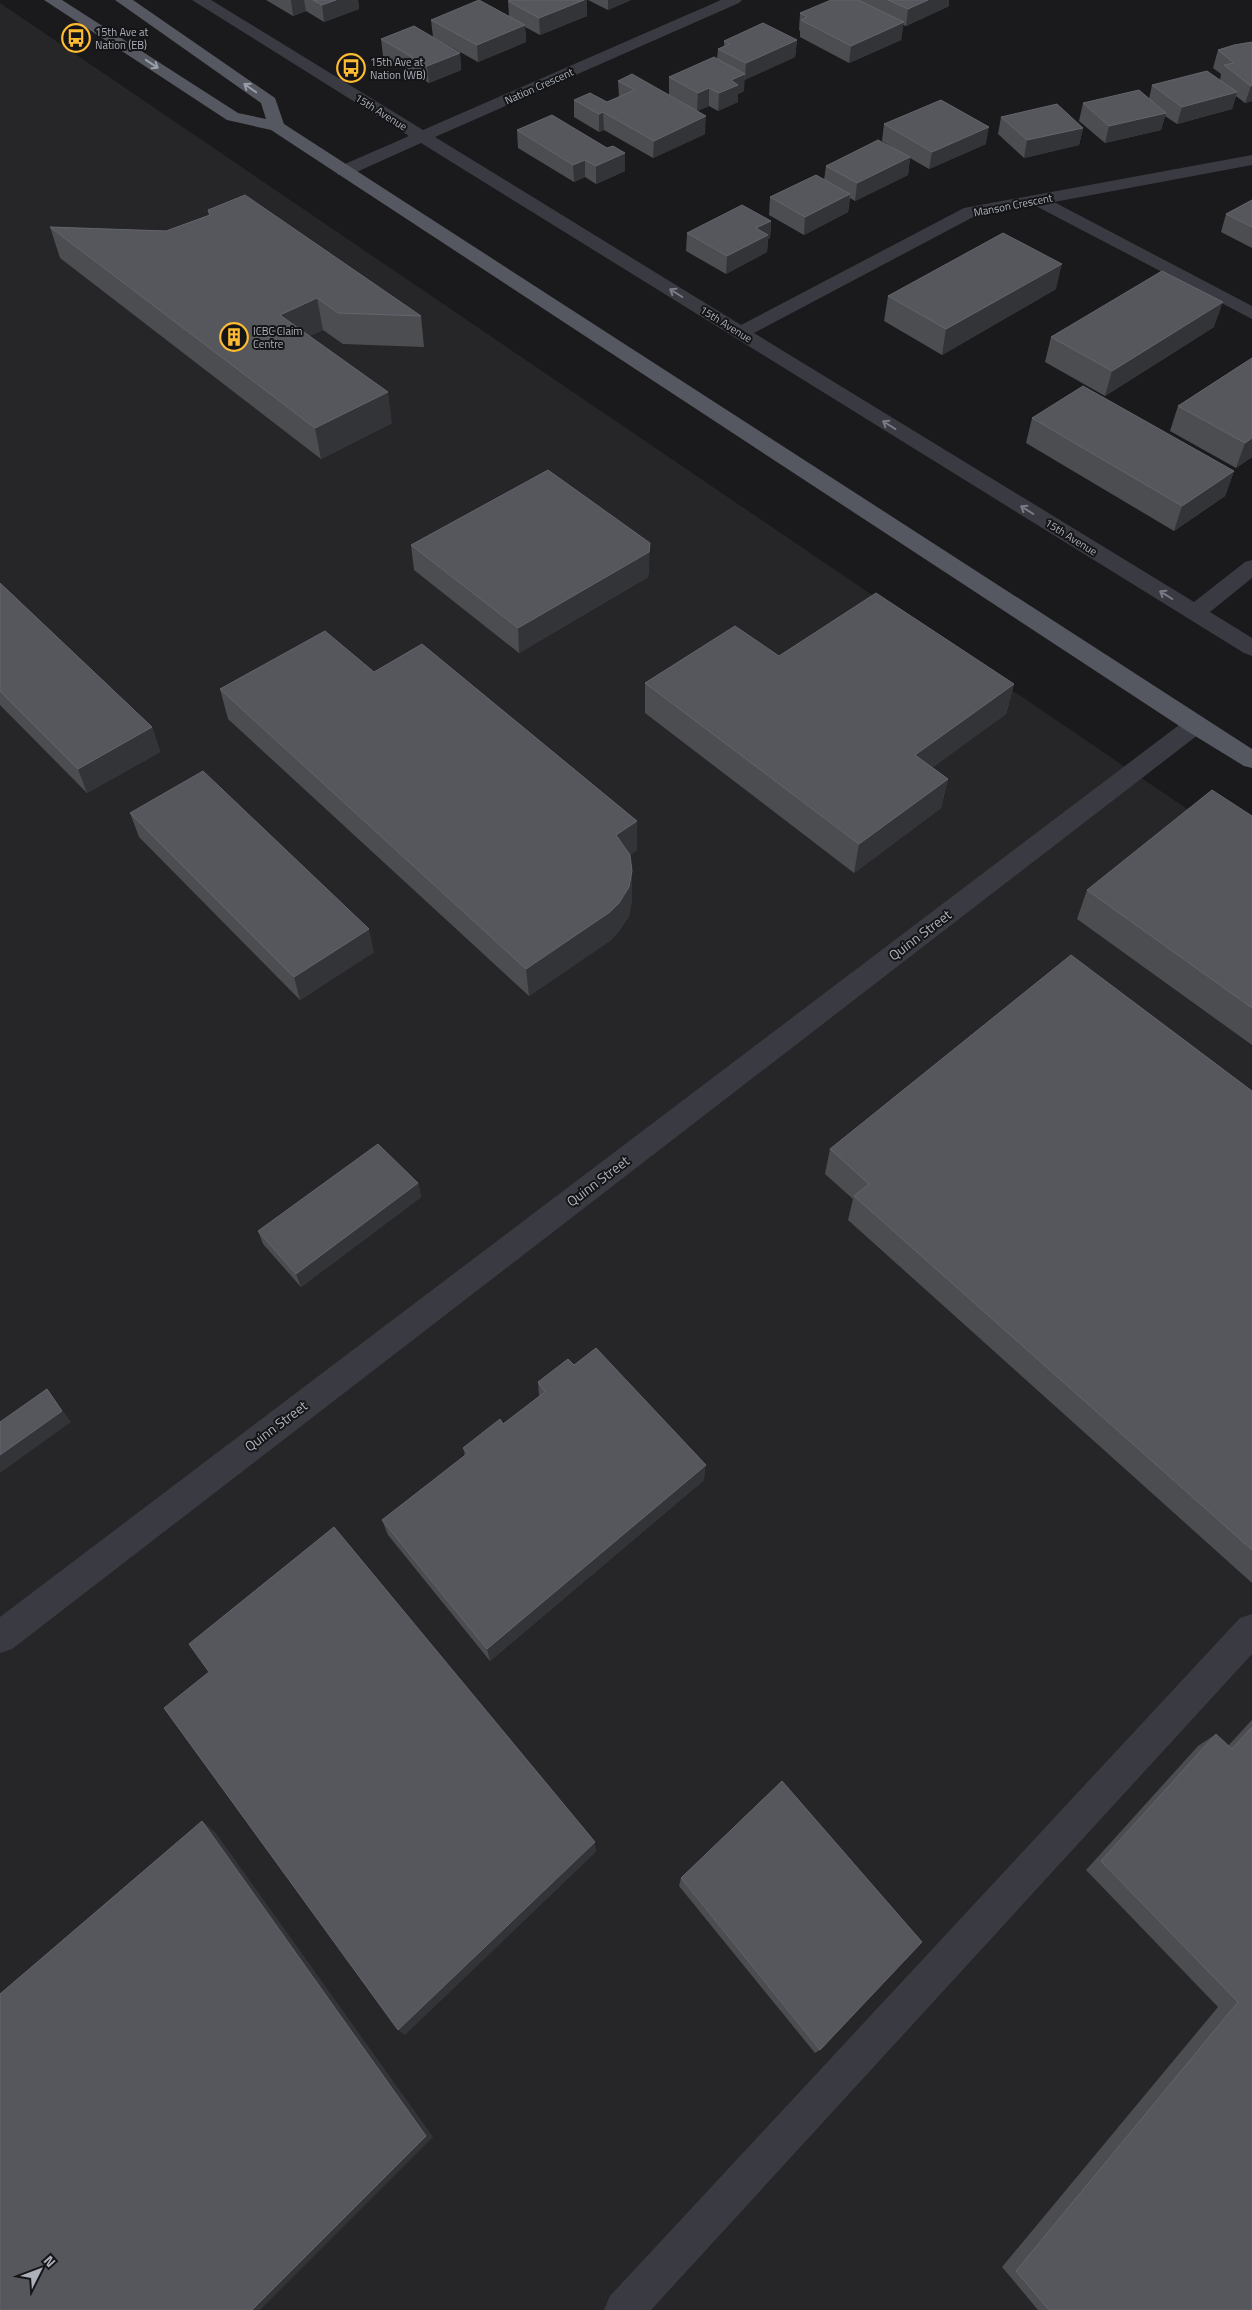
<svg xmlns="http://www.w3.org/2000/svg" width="1252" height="2310" viewBox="0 0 1252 2310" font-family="'Titillium Web',sans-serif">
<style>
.built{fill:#262629}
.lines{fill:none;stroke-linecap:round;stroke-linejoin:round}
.minor{fill:#3a3b42;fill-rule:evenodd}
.major{fill:#565861;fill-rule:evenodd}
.wall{fill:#4b4d51}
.shaded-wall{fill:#333437}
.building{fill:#56575d;stroke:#63656c}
.oneway{stroke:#9b9faa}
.oneway2{stroke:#797c85}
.labels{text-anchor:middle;stroke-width:4;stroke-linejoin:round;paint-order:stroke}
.far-poi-label{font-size:11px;fill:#acb1bc;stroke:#151517;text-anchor:start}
.far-street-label{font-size:11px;fill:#acb1bc;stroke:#151517}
.street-label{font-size:14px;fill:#acb1bc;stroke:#151517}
</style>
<rect width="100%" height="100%" fill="#1a1a1c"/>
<path class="built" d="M0,3L1252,853V2310H0Z"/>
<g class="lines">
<path class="minor" d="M192,0H211L423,130L721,0H742L739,3L435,137L741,325L964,208L1252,155V165L1054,202L1252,306V319L1034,205L975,216L754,333L1194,602L1245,562L1252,560V578L1210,612L1252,638V656L1244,653L421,143L350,175H338L336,171L338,167L409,136Z
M1195,717L1203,719L1206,725L1203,731L12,1649L0,1653V1617L1187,719Z
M1252,1614V1654L651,2310H604L610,2296L1240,1618Z"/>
<path class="major" d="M44,0H62L238,113L266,119L261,103L115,0H133L275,98L284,124L1252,749V768L1244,766L1187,731L271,130L227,120Z"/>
</g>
<path class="wall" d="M266,0H358L359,9L324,22L306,11L293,16Z
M512,0H587V16L540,35L525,27L526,42L478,62L433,37L431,20L509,16L508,1Z
M588,0H631L608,10Z
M860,0H949V6L906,26L903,25L901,40L849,63L800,37V31L799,30L800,13Z
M381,39L460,53L461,70L429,83L383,56Z
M797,40L795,57L744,80V91L738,94V102L718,111L709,106L697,111L669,95V77L717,59L718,49L724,46V41Z
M1252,42V101L1245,103L1236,96L1232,109L1177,124L1165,116L1161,130L1105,143L1079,121L1083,103L1149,99L1152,85L1220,80L1221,74L1213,68L1218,50Z
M632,74L705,134L653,158L604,130L599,132L574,117V100L607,102L619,97L618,81Z
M1001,117L1083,128L1079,145L1024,158L998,134Z
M884,124L986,144L929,169L910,158L908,175L855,201L850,198L848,212L804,235L769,215L770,197L824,180L826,166L892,147L882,141Z
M517,130L625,171L596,184L585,177L574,182L518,148Z
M1252,200V248L1221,232L1226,214Z
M208,210L421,316L424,347L343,344L323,330L309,336L392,423L321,459L60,258L50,227L166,231L209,215Z
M771,221L770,238L768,239L767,252L726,274L686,251L687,233Z
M1056,289L942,355L884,321L888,296Z
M1214,327L1105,396L1045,362L1051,337Z
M1252,358V457L1236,468L1170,431L1178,406Z
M1032,418L1234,471L1225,496L1174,531L1026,443Z
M411,545L649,568L648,577L519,653L414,570Z
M0,583L152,727L160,752L87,793L0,705Z
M374,672L637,821V850L630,855L632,899L629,916L619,931L611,940L529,996L228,719L220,689Z
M645,683L1014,684L1006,714L932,767L948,779L941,808L854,873L645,713Z
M130,813L374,952L300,1000L139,837Z
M1252,816V1045L1077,919L1087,890Z
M1252,1091V1583L848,1220L853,1199L825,1174L830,1149Z
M418,1183L421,1197L301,1287L263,1244L258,1231Z
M574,1365L704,1480L490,1661L388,1535L382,1520L465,1456L463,1448L503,1424L539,1396L538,1382Z
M1252,1720V2310H1038L1002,2267L1218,2007L1086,1870L1198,1746L1216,1734L1228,1746L1250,1722Z
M681,1878L820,2050L815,2053L679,1886Z"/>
<path class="shaded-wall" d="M291,0H304L306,11L293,16Z
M336,0H358L359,9L324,22L322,5Z
M584,0H587V16L540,35L539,18Z
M608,0H631L608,10Z
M928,0H949V6L906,26L908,9Z
M904,22L901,40L849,63L851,46Z
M525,25L526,42L478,62L477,45Z
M797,40L795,57L745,80L746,63Z
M460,53L461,70L429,83L427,66Z
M745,74L744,91L738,94V102L718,111L719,93L731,80Z
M1252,85V101L1245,103L1251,86Z
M709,88V106L697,111L698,93Z
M1237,92L1232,109L1177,124L1182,107Z
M603,112L604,130L599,132V114Z
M1166,113L1161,130L1105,143L1109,126Z
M706,116L705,134L653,158L654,141Z
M989,127L986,144L929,169L932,152Z
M1083,128L1079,145L1024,158L1027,140Z
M625,153V171L596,184V166Z
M910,157L908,175L855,201L857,183Z
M585,160V177L574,182L573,165Z
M850,194L848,212L804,235L805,217Z
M771,221L770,238L768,239L767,252L726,274L727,256L756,228Z
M1062,264L1056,289L942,355L946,329Z
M317,298L323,330L286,346L280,315Z
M1223,302L1214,327L1105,396L1112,371Z
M388,392L392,423L321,459L315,428Z
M1252,438V457L1236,468L1245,443Z
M1234,471L1225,496L1174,531L1182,506Z
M650,543L649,568L648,577L519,653L518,628Z
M1014,684L1006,714L909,785L915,755Z
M152,727L160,752L87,793L78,769Z
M948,779L941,808L854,873L859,844Z
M637,821V850L617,864L616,835Z
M632,871V899L629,916L619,931L611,940L529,996L526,969Z
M369,929L374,952L300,1000L294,977Z
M418,1183L421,1197L301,1287L296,1274Z
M47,1389L71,1422L0,1473V1455Z
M706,1465L704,1480L490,1661L487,1649Z
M202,1821L215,1832L433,2137L260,2310H252Z
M595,1842L596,1852L405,2035L398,2030Z"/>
<path class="building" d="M313,0H336L322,5Z
M479,0L525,25L477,45L431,20Z
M512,0H584L539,18L508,1Z
M831,0H858L904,22L851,46L801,20L807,17L800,13Z
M888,0H928L908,9Z
M763,23L797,40L746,63L718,49L730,44L724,41Z
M414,26L460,53L427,66L381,39Z
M1252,42V85L1251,86L1224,65L1234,63L1218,50L1234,45Z
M714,57L745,74L731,80L738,85L719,93L709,88L698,93L669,77Z
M1207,71L1237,92L1182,107L1152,85Z
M632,74L706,116L654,141L603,112L599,114L574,100L590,93L607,102L635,90L618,81Z
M1139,90L1166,113L1109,126L1083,103Z
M941,100L989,127L932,152L884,124Z
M1057,104L1083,128L1027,140L1001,117Z
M552,115L607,148L613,146L625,153L596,166L585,160L573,165L517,130Z
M878,140L910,157L857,183L826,166Z
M816,175L850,194L805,217L770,197Z
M245,195L421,316L338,313L317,298L280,315L388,392L315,428L50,227L166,231L210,215L208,210Z
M1252,200V227L1226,214Z
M742,205L771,221L756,228L768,235L727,256L687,233Z
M1003,233L1062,264L946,329L888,296Z
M1162,271L1223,302L1112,371L1051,337Z
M1252,358V438L1245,443L1178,406Z
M1083,386L1234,471L1182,506L1032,418Z
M548,470L650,543L649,552L518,628L411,545Z
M0,583L152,727L78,769L0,691Z
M876,593L1014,684L915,755L948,779L859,844L645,683L735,626L779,656Z
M325,631L374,672L422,644L637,821L616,835L630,855L632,871L629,887L619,903L610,912L526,969L220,689Z
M203,771L369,929L294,977L130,813Z
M1212,790L1252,816V1008L1087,890Z
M1071,955L1252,1091V1550L854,1196L869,1184L830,1149Z
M378,1144L418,1183L296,1274L258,1231Z
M596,1348L706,1465L487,1649L382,1520L468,1453L463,1448L500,1419L503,1424L545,1392L538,1382L568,1359L574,1365Z
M47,1389L62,1411L0,1455V1422Z
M334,1527L595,1842L398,2030L164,1708L209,1672L189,1644Z
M1252,1727V2310H1049L1016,2271L1238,2002L1101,1861L1216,1734L1232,1749Z
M782,1781L922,1942L820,2050L681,1878Z
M202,1821L426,2136L252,2310H0V1994Z"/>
<defs><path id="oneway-shaft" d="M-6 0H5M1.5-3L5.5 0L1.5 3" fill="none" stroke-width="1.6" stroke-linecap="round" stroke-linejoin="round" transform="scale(1.25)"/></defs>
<g class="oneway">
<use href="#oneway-shaft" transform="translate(152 64) rotate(33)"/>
<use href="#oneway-shaft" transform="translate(250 88) rotate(-145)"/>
</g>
<g class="oneway2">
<use href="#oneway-shaft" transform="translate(676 293) rotate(-148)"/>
<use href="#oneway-shaft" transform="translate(889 425) rotate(-148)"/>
<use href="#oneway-shaft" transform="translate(1027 510) rotate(-148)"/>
<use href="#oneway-shaft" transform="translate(1166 595) rotate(-148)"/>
</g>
<defs>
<symbol id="bus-ring" viewBox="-11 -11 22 22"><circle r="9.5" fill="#151517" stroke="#fcbb32" stroke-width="1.5"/><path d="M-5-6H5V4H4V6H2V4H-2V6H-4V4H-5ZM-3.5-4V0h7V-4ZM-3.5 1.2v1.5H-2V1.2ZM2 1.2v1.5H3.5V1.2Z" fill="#fcbb32"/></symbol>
<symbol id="building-ring" viewBox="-11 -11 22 22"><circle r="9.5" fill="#151517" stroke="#fcbb32" stroke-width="1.5"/><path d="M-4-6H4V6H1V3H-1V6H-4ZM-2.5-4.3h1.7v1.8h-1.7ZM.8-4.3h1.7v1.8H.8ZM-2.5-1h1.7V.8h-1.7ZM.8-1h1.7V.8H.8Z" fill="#fcbb32"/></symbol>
</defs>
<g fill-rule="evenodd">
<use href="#bus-ring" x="60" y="22" width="32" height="32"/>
<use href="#bus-ring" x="335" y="52" width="32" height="32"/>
<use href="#building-ring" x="218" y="321" width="32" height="32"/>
</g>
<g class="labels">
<g class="far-poi-label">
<text x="95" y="36">15th Ave at<tspan x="95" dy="13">Nation (EB)</tspan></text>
<text x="370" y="66">15th Ave at<tspan x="370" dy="13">Nation (WB)</tspan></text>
<text x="253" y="335">ICBC Claim<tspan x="253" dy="13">Centre</tspan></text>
</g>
<g class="far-street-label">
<text transform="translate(539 86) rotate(-24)" y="4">Nation Crescent</text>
<text transform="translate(381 112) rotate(32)" y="4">15th Avenue</text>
<text transform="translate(1013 205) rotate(-11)" y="4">Manson Crescent</text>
<text transform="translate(726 324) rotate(32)" y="4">15th Avenue</text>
<text transform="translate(1071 537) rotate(32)" y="4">15th Avenue</text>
</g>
<g class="street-label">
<text transform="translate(920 935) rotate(-37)" y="5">Quinn Street</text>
<text transform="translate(598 1181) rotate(-37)" y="5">Quinn Street</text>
<text transform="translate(276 1426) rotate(-37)" y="5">Quinn Street</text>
</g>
</g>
<g transform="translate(40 2270) rotate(48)" stroke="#151517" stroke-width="4" paint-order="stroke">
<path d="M0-4L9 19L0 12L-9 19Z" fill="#acb1bc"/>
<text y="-8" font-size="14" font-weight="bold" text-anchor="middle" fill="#acb1bc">N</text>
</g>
</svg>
